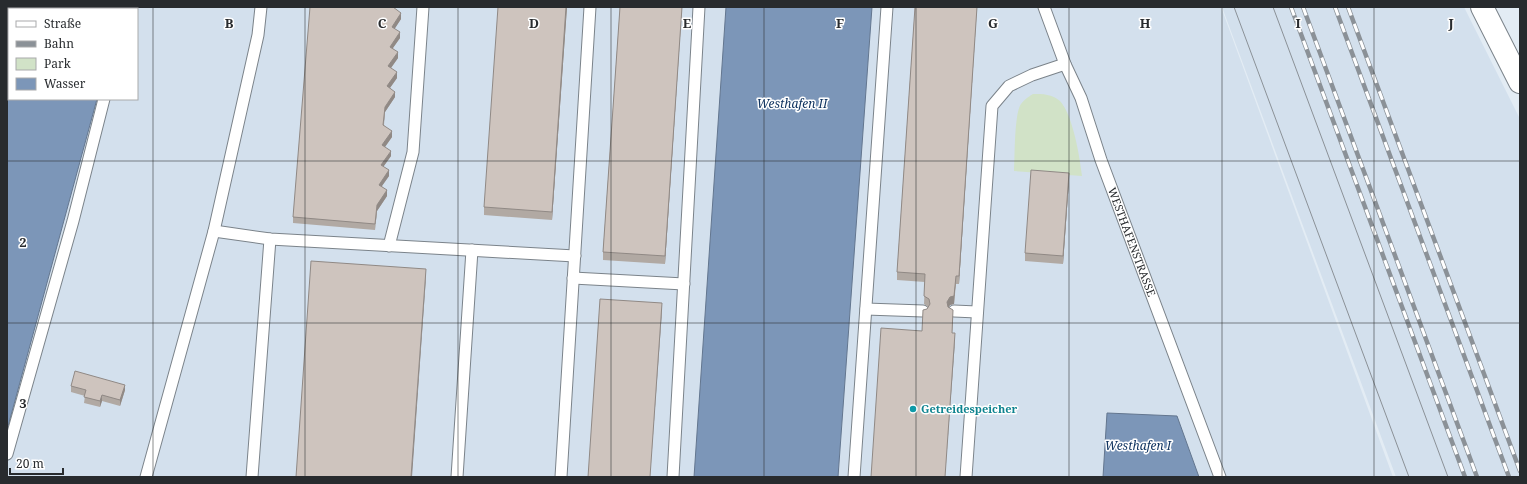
<svg xmlns="http://www.w3.org/2000/svg" width="1527" height="484" viewBox="0 0 1527 484" font-family="'Noto Serif',serif">
<style>
.built{fill:#d3e0ed}
.green{fill:#d1e2c7}
.water{fill:#7c96b8;stroke:#63768f}
.lines{fill:none;stroke-linecap:round;stroke-linejoin:round}
.service-casing{stroke:#7b838a;stroke-width:13}
.secondary-casing{stroke:#7b838a;stroke-width:24}
.service{stroke:#fff;stroke-width:11}
.secondary{stroke:#fff;stroke-width:22}
.tram{stroke:#8b9197;stroke-width:1}
.rail-casing{stroke:#8b9197;stroke-width:4.5}
.rail{stroke:#fff;stroke-width:3;stroke-dasharray:9;stroke-linecap:butt}
.wall{fill:#b1a9a3}
.shaded-wall{fill:#908985}
.building{fill:#cec4be;stroke:#908985}
.grid{fill:none;stroke:#282b2e;stroke-width:1;stroke-opacity:0.55}
.culture-dot{fill:#0f9aa8;stroke:#fff;stroke-width:1.5}
.labels{text-anchor:middle;stroke-width:3;stroke-linejoin:round;paint-order:stroke}
.street-label{font-size:11px;fill:#282b2e;stroke:#fff}
.culture-label{font-size:11px;font-weight:bold;fill:#0d838f;stroke:#fff;text-anchor:start}
.water-label{font-size:12px;font-style:italic;fill:#103460;stroke:#fff}
.grid-label{font-size:13px;text-anchor:middle;font-weight:bold;fill:#282b2e;stroke:#fff;stroke-width:3;stroke-linejoin:round;paint-order:stroke}
</style>
<rect width="100%" height="100%" fill="#e3ecf4"/>
<path class="built" d="M114,7H1221L1393,477H7V430L97,99H137V9H114Z
M1222,7H1464L1520,119V477H1396Z"/>
<path class="green" d="M1033,94C1043,94 1052,94 1060,101C1073,115 1080,158 1082,176L1014,171C1015,157 1014,114 1021,104C1025,99 1028,97 1033,94Z"/>
<path class="water" d="M7,7H114V9H9V99H97L7,430Z
M726,7H872L838,477H694Z
M1107,413L1177,416L1199,477H1103Z"/>
<g class="lines">
<defs>
<g id="service">
<path id="s1" d="M1044,7L1065,64L1081,98L1101,160L1220,477"/>
<path d="M122,9V7"/>
<path d="M214,231L270,239L575,256"/>
<path d="M389,246L413,152L423,7"/>
<path d="M573,278L684,284"/>
<path d="M866,309L923,311"/>
<path d="M954,311L977,312"/>
<path d="M7,454L73,221L104,99"/>
<path d="M146,477L214,231L258,35L261,7"/>
<path d="M252,477L270,239"/>
<path d="M457,477L472,250"/>
<path d="M561,477L590,7"/>
<path d="M673,477L699,7"/>
<path d="M854,477L887,7"/>
<path d="M966,477L992,106L1009,86L1032,75L1065,64"/>
</g>
<path id="secondary" d="M1482,7L1520,82"/>
</defs>
<use href="#service" class="service-casing"/>
<use href="#secondary" class="secondary-casing"/>
<use href="#service" class="service"/>
<use href="#secondary" class="secondary"/>
<path class="tram" d="M1234,7L1409,477
M1273,7L1448,477"/>
<defs>
<path id="rail" d="M1291,7L1465,477
M1303,7L1477,477
M1335,7L1509,477
M1348,7L1520,471"/>
</defs>
<use href="#rail" class="rail-casing"/>
<use href="#rail" class="rail"/>
</g>
<path class="wall" d="M567,7L552,220L484,215V207Z
M620,7H682L665,264L603,260V252Z
M915,7H977L959,284H956L954,304L950,305L949,307L953,318L952,333L955,341L922,331L927,309L928,307L924,304L925,282L897,280V272Z
M396,9L401,19L394,29L400,38L393,48L398,58L391,68L397,78L390,88L395,97L385,112L384,125L392,137L385,147L391,156L383,167L389,176L382,186L387,196L377,211L375,230L293,223V217Z
M1069,181L1063,264L1025,261V253Z
M71,386L125,390L120,406L102,401L100,407L84,403L85,396L71,392Z"/>
<path class="shaded-wall" d="M566,7H567L552,220V212Z
M682,7L665,264V256Z
M977,7L959,284V276Z
M401,13V19L392,33V27Z
M400,32V38L390,52V47Z
M398,52V58L388,72V66Z
M397,72V78L387,92V86Z
M395,92V97L385,112L383,131L385,107Z
M392,131V137L382,151V145Z
M391,151V156L381,170V165Z
M389,170V176L379,190V185Z
M1069,173V181L1063,264V256Z
M387,190V196L377,211L375,230L377,205Z
M426,269V277L412,477H411Z
M956,276L954,304L950,305L947,310V302Z
M662,303V311L650,477Z
M955,333V341L945,477Z
M125,385V390L120,406V400Z
M102,395V401L100,407V401Z"/>
<path class="building" d="M310,7H393L401,13L392,27L400,32L390,47L398,52L388,66L397,72L387,86L395,92L385,107L383,125L392,131L382,145L391,151L381,165L389,170L379,185L387,190L377,205L375,224L293,217Z
M498,7H566L552,212L484,207Z
M620,7H682L665,256L603,252Z
M915,7H977L959,276H956L954,296L950,297L947,302L948,307L953,310L952,333H955L945,477H871L881,328L922,331L923,310L927,309L930,304L929,299L924,296L925,274L897,272Z
M1031,170L1069,173L1063,256L1025,253Z
M311,261L426,269L411,477H296Z
M600,299L662,303L650,477H588Z
M75,371L125,385L120,400L102,395L100,401L84,397L86,390L71,386Z"/>
<path class="grid" d="M153,7V477M305,7V477M458,7V477M611,7V477M764,7V477M916,7V477M1069,7V477M1222,7V477M1374,7V477M7,161H1520M7,323H1520"/>
<circle class="culture-dot" cx="913" cy="409" r="4"/>
<g class="labels">
<g class="street-label">
<text dy="4" stroke="none"><textPath href="#s1" startOffset="251">WESTHAFENSTRASSE</textPath></text>
</g>
<g class="culture-label">
<text x="921" y="413">Getreidespeicher</text>
</g>
<g class="water-label">
<text x="792" y="108">Westhafen II</text>
<text x="1138" y="450">Westhafen I</text>
</g>
</g>
<g class="grid-label">
<text x="229" y="28">B</text>
<text x="382" y="28">C</text>
<text x="534" y="28">D</text>
<text x="687" y="28">E</text>
<text x="840" y="28">F</text>
<text x="993" y="28">G</text>
<text x="1145" y="28">H</text>
<text x="1298" y="28">I</text>
<text x="1451" y="28">J</text>
<text x="23" y="247">2</text>
<text x="23" y="408">3</text>
</g>
<rect width="1527" height="484" fill="none" stroke="#282b2e" stroke-width="16"/>
<rect x="8" y="8" width="130" height="92" fill="#ffffff" stroke="#a9aaab"/>
<rect x="16" y="21" width="20" height="6" fill="#ffffff" stroke="#a9aaab"/>
<text x="44" y="28" font-size="12" fill="#282b2e">Straße</text>
<rect x="16" y="41" width="20" height="6" fill="#8b9197" stroke="#a9aaab"/>
<text x="44" y="48" font-size="12" fill="#282b2e">Bahn</text>
<rect x="16" y="58" width="20" height="12" fill="#d1e2c7" stroke="#a9aaab"/>
<text x="44" y="68" font-size="12" fill="#282b2e">Park</text>
<rect x="16" y="78" width="20" height="12" fill="#7c96b8" stroke="#a9aaab"/>
<text x="44" y="88" font-size="12" fill="#282b2e">Wasser</text>
<path d="M10 468v6h53v-6" fill="none" stroke="#282b2e" stroke-width="2"/>
<text x="16" y="468" font-size="12" fill="#282b2e" stroke="#ffffff" stroke-width="3" paint-order="stroke">20 m</text>
</svg>
